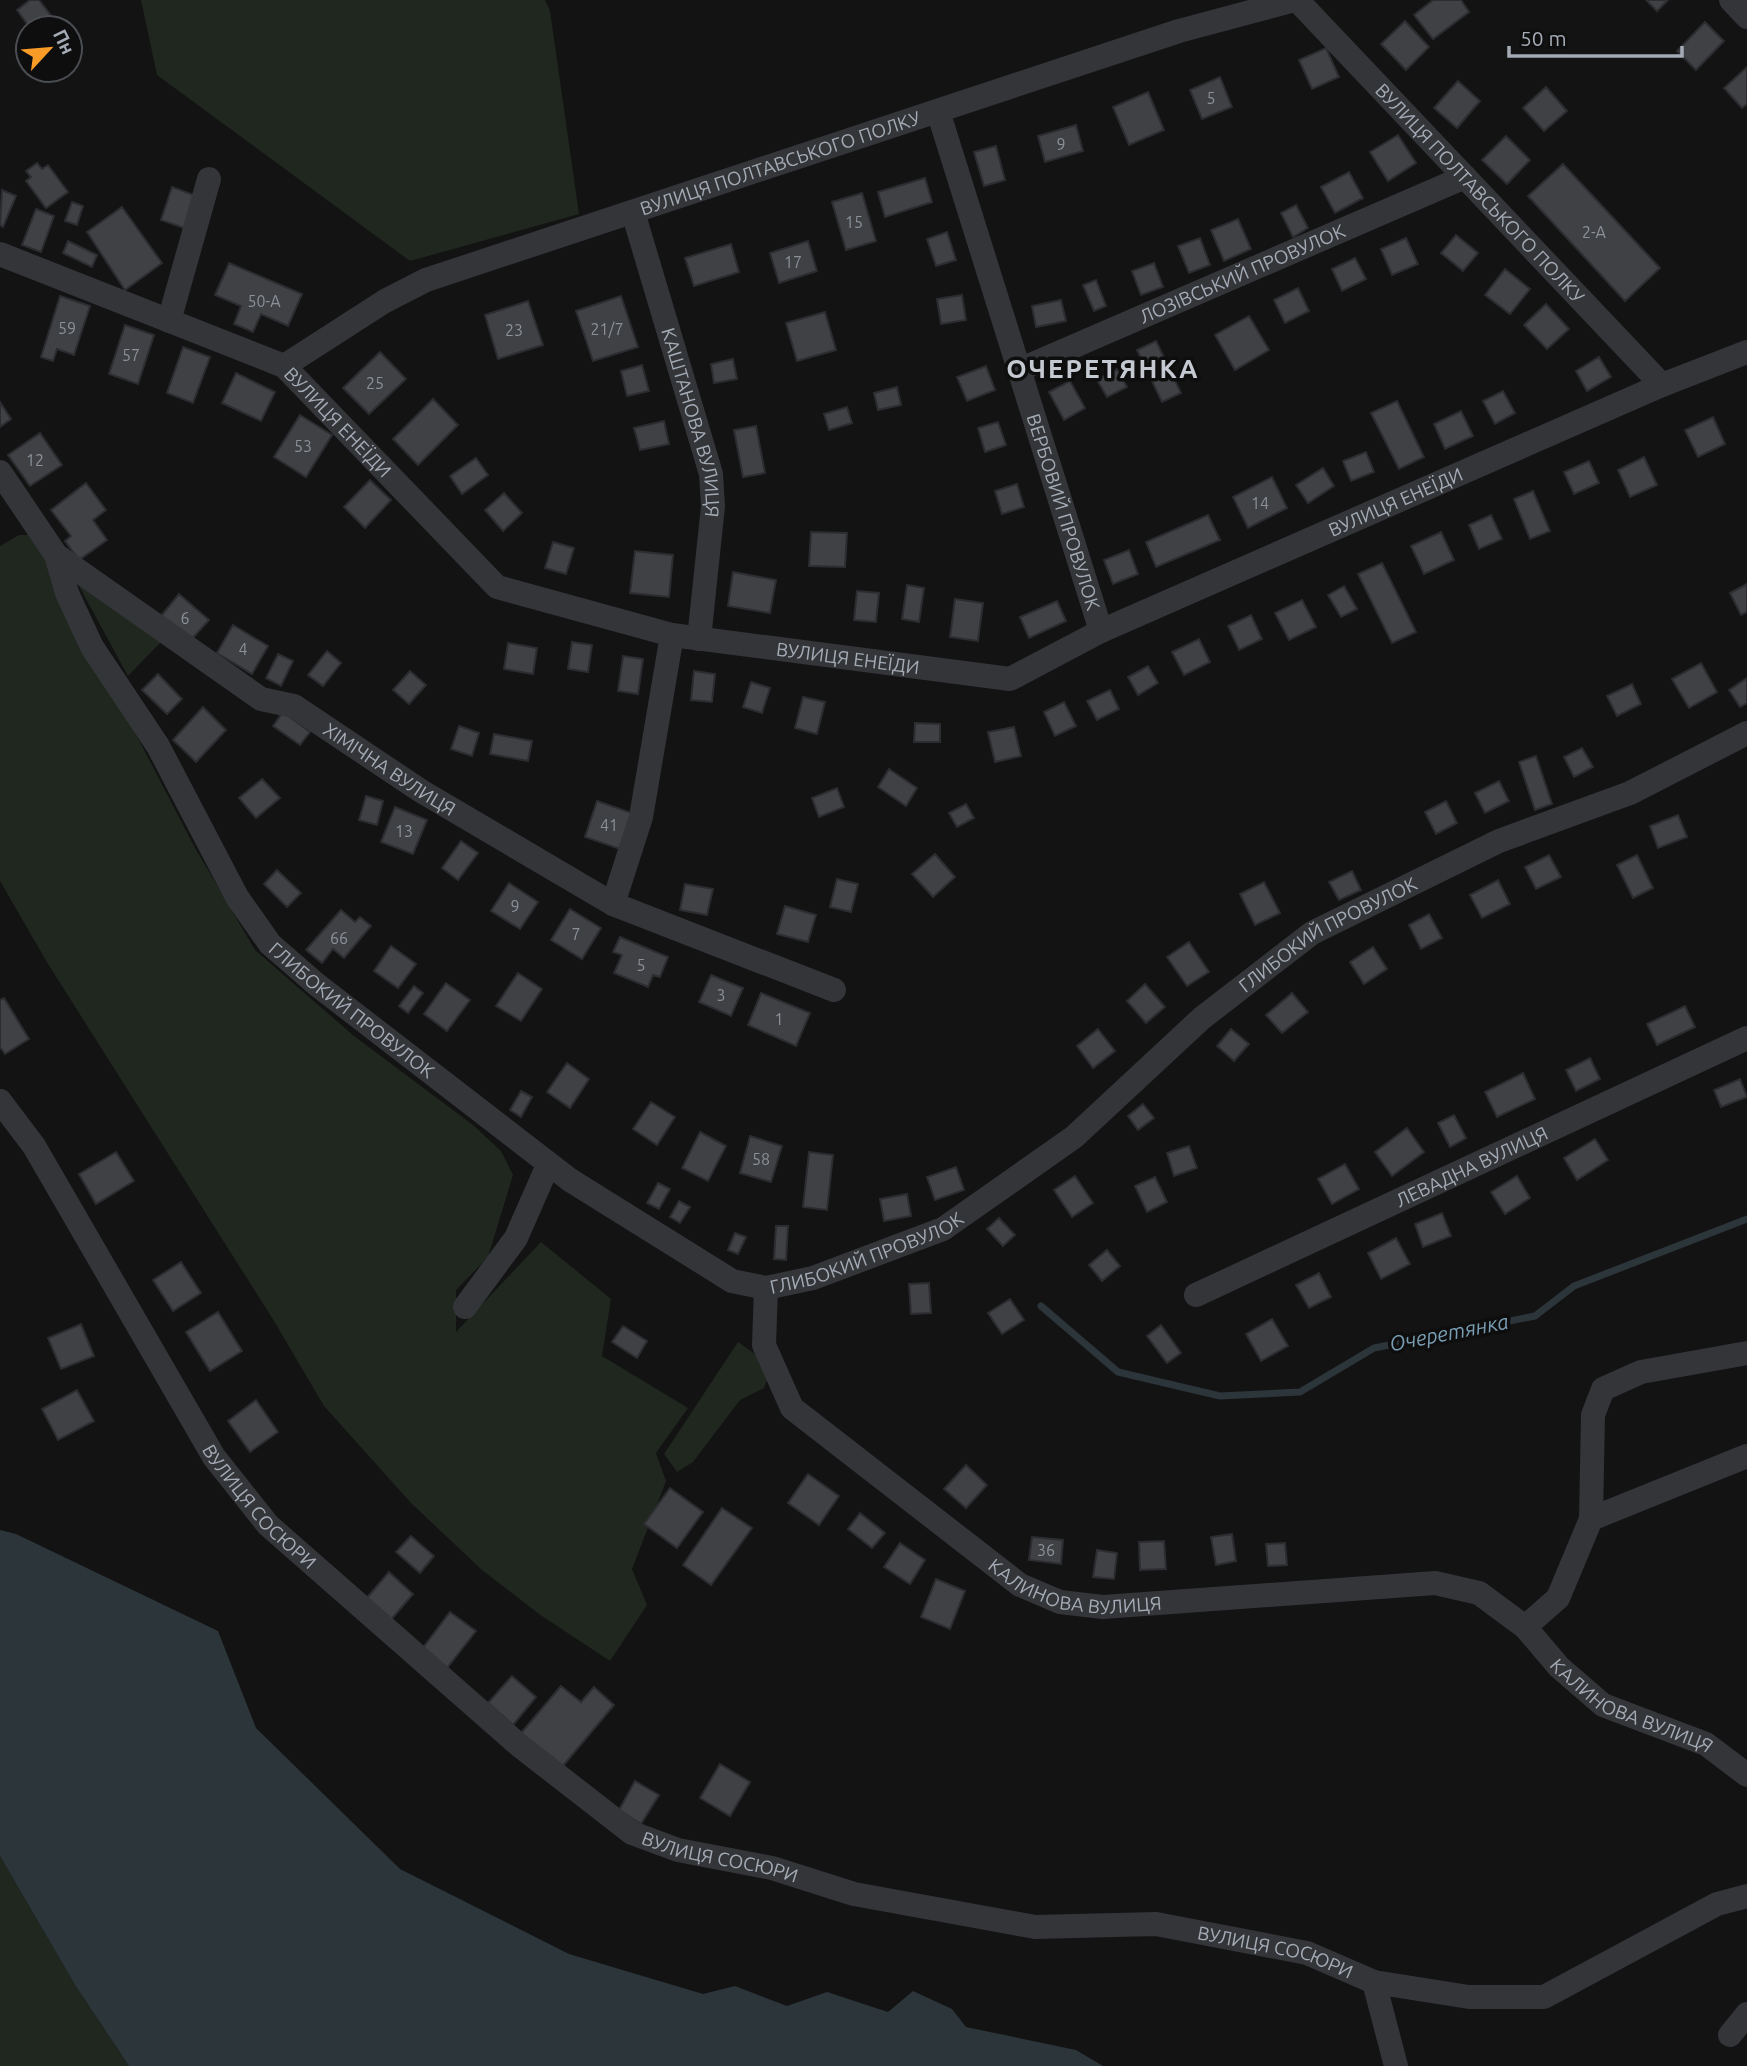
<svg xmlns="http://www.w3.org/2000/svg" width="1747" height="2066" viewBox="0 0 1747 2066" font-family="Ubuntu,sans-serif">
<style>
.green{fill:#1f271f}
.water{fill:#2b353a}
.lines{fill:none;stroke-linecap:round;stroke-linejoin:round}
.stream{stroke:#2b353a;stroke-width:7}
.building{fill:#3f4144;stroke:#2c2d30;stroke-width:2}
.minor{stroke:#333539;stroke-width:24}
.labels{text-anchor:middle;stroke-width:7;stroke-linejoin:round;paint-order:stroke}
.number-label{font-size:16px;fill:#8b9099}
.street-label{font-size:19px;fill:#a4abb5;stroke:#0e0e0f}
.water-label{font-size:21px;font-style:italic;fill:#799db2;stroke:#0e0e0f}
.district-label{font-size:26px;font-weight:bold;letter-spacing:2px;fill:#c5c9d1;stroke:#0e0e0f}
</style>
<rect width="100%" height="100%" fill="#131314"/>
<path class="green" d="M141,0H545L550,11L579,214L410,261L157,75Z
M19,535H30L36,542L194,846L255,950L354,1036L473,1125L501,1151L513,1175L488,1257L456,1290V1332L541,1242L611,1299L602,1356L688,1408L656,1453L666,1481L632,1569L647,1605L610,1661L539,1614L482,1570L411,1503L324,1406L274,1321L48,964L0,881V546Z
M74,577L161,642L128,676Z
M738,1342L758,1356L769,1374L764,1388L740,1400L693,1462L677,1472L664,1454Z
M0,1856L75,1985L129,2066H0Z"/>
<path class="water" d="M0,1530L16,1534L218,1631L256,1728L400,1869L569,1954L703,1994L735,1986L787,2006L827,1992L888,2012L913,1991L952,2009L966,2027L1076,2050L1103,2066H129L75,1985L0,1856Z"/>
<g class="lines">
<path class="stream" d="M1041,1306L1118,1372L1220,1396L1300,1392L1374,1348L1535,1316L1574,1286L1747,1219"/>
</g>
<path class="building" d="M30,0H39L59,26L30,28L17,10Z
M1433,0H1461L1469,12L1433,39L1414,15Z
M1646,0H1668L1657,11Z
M1405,21L1429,47L1406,70L1381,44Z
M1705,22L1724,41L1696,70L1677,51Z
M1326,48L1339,77L1312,89L1299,60Z
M1747,67V104L1742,108L1724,88Z
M1220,77L1232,107L1202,119L1190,90Z
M1458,81L1480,101L1457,128L1434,108Z
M1546,87L1567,111L1544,131L1523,108Z
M1148,92L1164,130L1129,145L1113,107Z
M1076,125L1083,151L1045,162L1038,136Z
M1398,135L1416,163L1388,181L1370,152Z
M1506,136L1530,160L1507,184L1482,160Z
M996,146L1005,180L984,186L974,152Z
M37,163L42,169L48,165L68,192L46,208L26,181L31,177L26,171Z
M1563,164L1660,268L1625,301L1528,196Z
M1349,172L1363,198L1335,213L1321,187Z
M925,178L932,202L885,217L878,192Z
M172,187L194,195L184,228L161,220Z
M2,190L16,196L3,227L0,225Z
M862,193L876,241L846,250L832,202Z
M72,202L83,206L77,225L65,221Z
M1296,205L1308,228L1293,237L1281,213Z
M122,207L162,263L125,290L87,232Z
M36,209L54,216L41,252L22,245Z
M1238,219L1251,249L1224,261L1211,230Z
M947,232L956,260L936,266L927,239Z
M1456,235L1478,253L1463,271L1441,253Z
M1200,238L1210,265L1189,273L1178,246Z
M1406,238L1418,264L1392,275L1381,249Z
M68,241L97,255L92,267L63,253Z
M808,241L817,271L779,283L770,253Z
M731,244L739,272L694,286L685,258Z
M1355,258L1366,279L1342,291L1332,269Z
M229,263L302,294L288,326L261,314L253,332L234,324L241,306L215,295Z
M1154,263L1163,287L1141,295L1132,271Z
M1505,269L1530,289L1510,314L1485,295Z
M1096,280L1106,306L1094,311L1083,285Z
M1298,288L1309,311L1285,323L1274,300Z
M962,295L966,320L941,324L937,299Z
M60,296L90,306L74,355L57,349L53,361L41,357Z
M621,296L638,347L593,361L576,311Z
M1061,300L1066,321L1036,327L1032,306Z
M528,301L543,345L498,359L485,315Z
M1546,304L1569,329L1547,349L1524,325Z
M825,312L836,350L797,361L786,323Z
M1249,316L1269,350L1235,370L1215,335Z
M125,325L154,335L138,384L109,374Z
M1156,341L1181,393L1162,402L1137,350Z
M183,347L210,357L193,403L167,393Z
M380,352L406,379L369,414L343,388Z
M1599,357L1611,377L1587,391L1576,371Z
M733,359L737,379L714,383L711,364Z
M642,365L649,391L627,396L621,371Z
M986,366L995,390L967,401L957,377Z
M1117,369L1127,387L1107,397L1097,380Z
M236,373L275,392L261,421L222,403Z
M1070,381L1085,408L1064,420L1049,392Z
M897,387L901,405L878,410L874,393Z
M1503,391L1515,413L1495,424L1483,401Z
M433,399L458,425L418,465L393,439Z
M1397,401L1424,457L1399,469L1371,413Z
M0,402L11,419L0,427Z
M847,407L852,423L829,430L824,414Z
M1461,411L1473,436L1445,449L1434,424Z
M300,415L332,435L306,477L274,457Z
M1713,417L1725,444L1698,457L1685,430Z
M664,421L669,444L640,450L634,428Z
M998,422L1006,445L985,452L978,428Z
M756,426L765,473L743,477L734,430Z
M40,433L62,465L30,486L8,455Z
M1366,452L1374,472L1351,481L1343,461Z
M1644,457L1657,485L1630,497L1618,470Z
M476,458L488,475L462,494L450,476Z
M1589,461L1599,483L1574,494L1564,472Z
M1323,468L1334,486L1308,503L1296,485Z
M1272,477L1287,508L1248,528L1233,497Z
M370,480L391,500L365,528L344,507Z
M86,483L106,510L93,520L107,540L79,560L65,541L71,536L51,510Z
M1017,484L1024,507L1002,514L995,491Z
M1533,491L1550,531L1530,539L1514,499Z
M504,493L522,513L503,531L485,510Z
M1208,515L1220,540L1156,567L1146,542Z
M1491,515L1502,539L1479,549L1469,525Z
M811,532L847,533L845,567L809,566Z
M1441,532L1454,560L1424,574L1411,546Z
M553,542L574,548L566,574L545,568Z
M1129,550L1138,574L1113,584L1104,560Z
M635,551L673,555L669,597L630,593Z
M1382,563L1416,632L1392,643L1358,574Z
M733,572L776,580L770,613L728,606Z
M1747,584V612L1741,615L1730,593Z
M907,585L924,588L919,622L902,619Z
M1344,586L1357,609L1341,617L1328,595Z
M857,591L879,593L876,622L854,620Z
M179,594L209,620L190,641L161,616Z
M955,599L983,603L978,641L950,637Z
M1302,600L1316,627L1289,640L1275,613Z
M1057,601L1066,621L1029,638L1020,617Z
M1251,615L1262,639L1239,650L1228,626Z
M233,625L268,646L252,674L217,653Z
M1199,639L1210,662L1184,675L1172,652Z
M572,642L592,645L588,672L568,669Z
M508,643L537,648L533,674L504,669Z
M327,651L341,663L323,686L308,675Z
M278,654L293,661L281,686L266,678Z
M623,656L643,659L638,694L618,691Z
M1701,663L1717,692L1689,708L1672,679Z
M1148,666L1158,683L1138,695L1128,677Z
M410,671L426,685L409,704L393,690Z
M694,671L715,674L712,702L691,700Z
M158,674L182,699L167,714L142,690Z
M1747,678V703L1740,707L1729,690Z
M751,682L770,688L762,713L743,707Z
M1632,684L1641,704L1617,716L1607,696Z
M1110,690L1119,709L1097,720L1087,701Z
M803,697L825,702L817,734L795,728Z
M1064,702L1076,726L1055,736L1044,712Z
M203,707L226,730L196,762L173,740Z
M283,712L310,732L300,745L273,726Z
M915,723L940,724V742H914Z
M459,726L479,733L472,756L451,749Z
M1014,727L1021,756L995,762L988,732Z
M494,734L532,741L528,761L490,754Z
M1582,748L1593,767L1574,777L1564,757Z
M1536,756L1552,804L1535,810L1519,762Z
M889,769L917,788L906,806L878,787Z
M262,779L280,798L256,818L239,798Z
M1499,781L1509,801L1485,813L1475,793Z
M837,788L844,807L819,817L812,798Z
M366,796L383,801L377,825L359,820Z
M597,801L632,813L620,849L585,837Z
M1446,801L1457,823L1436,834L1425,812Z
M966,804L974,818L957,827L949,813Z
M395,807L427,820L413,854L381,842Z
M1678,815L1687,837L1658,848L1650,826Z
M461,841L478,853L458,880L442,868Z
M935,854L955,877L933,897L912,874Z
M1549,855L1561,877L1536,889L1525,867Z
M1637,855L1653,888L1633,898L1617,865Z
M277,870L301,893L287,907L264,884Z
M1352,871L1361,890L1339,900L1329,882Z
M837,879L858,884L851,912L830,907Z
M1498,880L1510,904L1482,918L1470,895Z
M1264,882L1280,913L1255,925L1240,894Z
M509,883L538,902L520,929L491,911Z
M685,884L713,889L707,915L680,910Z
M785,906L816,915L808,942L777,934Z
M570,909L601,928L582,959L551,940Z
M341,910L355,922L360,917L371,926L344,958L333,949L322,963L306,950Z
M1429,914L1442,938L1421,949L1409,925Z
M620,937L668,957L660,977L653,975L648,987L614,973L622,955L613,952Z
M1189,942L1209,972L1187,986L1167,957Z
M391,946L416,964L398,988L374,971Z
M1373,947L1387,969L1364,984L1350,962Z
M518,973L542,989L521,1021L496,1006Z
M711,975L743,988L731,1016L699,1002Z
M446,983L470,1000L447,1031L424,1014Z
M1145,984L1165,1007L1146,1023L1127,1001Z
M414,986L423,993L408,1013L399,1006Z
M761,993L810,1013L796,1046L748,1025Z
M1292,993L1308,1012L1282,1033L1266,1015Z
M4,998L29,1039L5,1054L0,1047V1000Z
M1685,1006L1695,1027L1657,1045L1647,1024Z
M1098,1029L1115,1051L1093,1068L1077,1046Z
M1231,1029L1249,1044L1234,1061L1217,1046Z
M1590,1058L1600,1079L1576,1091L1566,1070Z
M567,1063L589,1079L570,1108L547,1092Z
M1523,1073L1535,1099L1497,1117L1485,1092Z
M1740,1079L1747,1097L1721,1107L1714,1090Z
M521,1091L532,1097L521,1117L510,1110Z
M651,1102L675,1117L657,1145L633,1129Z
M1143,1104L1154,1118L1138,1130L1128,1116Z
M1454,1115L1466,1138L1450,1147L1438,1123Z
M1407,1128L1424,1152L1392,1176L1375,1152Z
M700,1132L726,1146L708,1181L682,1168Z
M750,1136L782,1146L771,1182L740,1173Z
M1595,1139L1608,1160L1577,1180L1564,1158Z
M1189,1146L1197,1168L1174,1176L1167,1153Z
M116,1152L134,1181L96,1204L79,1174Z
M809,1152L833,1155L827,1210L803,1207Z
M1345,1164L1359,1189L1332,1204L1318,1179Z
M956,1167L964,1190L935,1200L927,1177Z
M1075,1176L1093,1203L1072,1217L1054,1190Z
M1517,1176L1530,1198L1505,1214L1491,1192Z
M1155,1177L1167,1202L1147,1212L1135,1186Z
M658,1183L670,1189L659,1209L647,1203Z
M907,1194L911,1216L884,1221L880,1199Z
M679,1201L690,1207L680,1223L670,1217Z
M1442,1213L1451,1236L1423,1247L1415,1224Z
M999,1218L1015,1235L1003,1246L987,1229Z
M776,1226H788L786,1260L774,1259Z
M735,1233L746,1237L738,1254L728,1250Z
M1396,1238L1410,1264L1381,1279L1368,1253Z
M1107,1250L1120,1266L1102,1281L1089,1265Z
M181,1262L201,1293L173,1311L153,1280Z
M1319,1273L1331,1297L1309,1308L1296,1285Z
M929,1283L931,1313L911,1314L909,1284Z
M1010,1299L1024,1320L1002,1334L988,1313Z
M218,1312L242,1351L210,1371L186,1332Z
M1272,1319L1288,1346L1261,1361L1246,1334Z
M81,1324L94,1356L61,1369L48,1338Z
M1161,1325L1181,1353L1167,1363L1147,1336Z
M623,1326L647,1341L637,1358L612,1342Z
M77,1390L94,1421L58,1440L42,1409Z
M256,1400L278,1432L250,1452L228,1421Z
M966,1465L987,1485L966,1508L944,1489Z
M808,1474L839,1496L819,1525L788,1503Z
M670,1488L703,1512L677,1548L644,1524Z
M722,1508L752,1528L711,1585L683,1565Z
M860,1513L885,1533L872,1548L848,1529Z
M1232,1534L1236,1561L1216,1565L1211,1537Z
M411,1536L434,1556L420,1573L396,1552Z
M1032,1537L1063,1540L1061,1564L1029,1560Z
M1164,1541L1166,1569L1140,1570L1139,1542Z
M900,1543L925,1560L910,1584L884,1567Z
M1285,1543L1287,1565L1268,1566L1266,1544Z
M1097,1550L1117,1553L1114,1579L1093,1577Z
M389,1572L413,1594L389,1622L365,1600Z
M936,1579L965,1591L950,1629L921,1617Z
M450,1612L476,1631L447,1668L422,1649Z
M512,1676L536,1697L513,1725L488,1703Z
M561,1686L581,1702L594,1687L614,1705L562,1767L521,1733Z
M720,1764L750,1782L730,1816L700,1798Z
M635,1781L659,1795L641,1824L619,1810Z"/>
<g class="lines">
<g class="minor">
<path id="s1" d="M1297,0L1662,385"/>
<path d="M1731,0L1747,17"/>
<path id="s2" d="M938,111L1101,631"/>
<path id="s3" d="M633,212L711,474L713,506L699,639"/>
<path id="s4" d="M0,254L284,366L497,587L672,635L1010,679L1101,631L1662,385L1747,352"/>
<path d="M169,321L209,179"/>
<path id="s5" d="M284,366L385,301L426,280L1179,31L1295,0"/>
<path id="s6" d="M1019,370L1465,177"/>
<path id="s7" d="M0,472L56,555L261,699L294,706L421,791L613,904L834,990"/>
<path id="s8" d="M56,555L67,593L92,647L158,746L237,897L270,944L316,984L570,1180L732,1281L766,1288L813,1278L943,1229L1074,1137L1202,1018L1312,933L1499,841L1630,793L1747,733"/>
<path d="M613,904L641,817L672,635"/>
<path id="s9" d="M0,1101L34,1146L214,1457L268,1525L520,1746L632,1833L678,1850L772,1868L854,1894L1035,1927L1156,1924L1307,1953L1374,1982L1469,1997H1544L1717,1904L1747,1896"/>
<path id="s10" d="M766,1288L764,1345L792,1408L1020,1585L1060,1602L1103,1607L1435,1583L1479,1593L1525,1627L1558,1598L1591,1519L1747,1456"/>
<path id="s11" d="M1196,1295L1747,1038"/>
<path d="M465,1307L516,1238L548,1165"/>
<path d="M1591,1519L1593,1415L1603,1389L1641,1372L1747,1353"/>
<path id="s12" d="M1525,1627L1559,1667L1603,1705L1706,1744L1747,1775"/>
<path d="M1374,1982L1396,2066"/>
<path d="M1730,2035L1747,2014"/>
</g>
</g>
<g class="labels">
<g class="number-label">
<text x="1211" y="104">5</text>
<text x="1061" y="150">9</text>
<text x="854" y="228">15</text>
<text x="1594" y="238">2-А</text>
<text x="793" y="268">17</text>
<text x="264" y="307">50-А</text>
<text x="67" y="334">59</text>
<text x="607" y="335">21/7</text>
<text x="514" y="336">23</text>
<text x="131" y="361">57</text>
<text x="375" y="389">25</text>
<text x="303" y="452">53</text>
<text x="35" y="466">12</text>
<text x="1260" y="509">14</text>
<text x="185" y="624">6</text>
<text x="243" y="655">4</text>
<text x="609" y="831">41</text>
<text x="404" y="837">13</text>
<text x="515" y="912">9</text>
<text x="576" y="940">7</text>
<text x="339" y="944">66</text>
<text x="641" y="971">5</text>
<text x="721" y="1001">3</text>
<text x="779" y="1025">1</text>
<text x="761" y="1165">58</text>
<text x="1046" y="1556">36</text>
</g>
<g class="street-label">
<text dy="7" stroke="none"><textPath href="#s5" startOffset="539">ВУЛИЦЯ ПОЛТАВСЬКОГО ПОЛКУ</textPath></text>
<text dy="7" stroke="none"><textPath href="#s1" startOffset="266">ВУЛИЦЯ ПОЛТАВСЬКОГО ПОЛКУ</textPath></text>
<text dy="7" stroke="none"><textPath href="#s6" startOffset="243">ЛОЗІВСЬКИЙ ПРОВУЛОК</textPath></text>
<text dy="7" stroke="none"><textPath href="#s4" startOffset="383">ВУЛИЦЯ ЕНЕЇДИ</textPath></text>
<text dy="7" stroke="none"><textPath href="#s3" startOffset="219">КАШТАНОВА ВУЛИЦЯ</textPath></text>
<text dy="7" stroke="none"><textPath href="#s4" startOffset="1559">ВУЛИЦЯ ЕНЕЇДИ</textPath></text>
<text dy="7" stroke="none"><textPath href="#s2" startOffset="420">ВЕРБОВИЙ ПРОВУЛОК</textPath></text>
<text dy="7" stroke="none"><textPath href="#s4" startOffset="971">ВУЛИЦЯ ЕНЕЇДИ</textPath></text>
<text dy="7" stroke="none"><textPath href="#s7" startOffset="499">ХІМІЧНА ВУЛИЦЯ</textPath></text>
<text dy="7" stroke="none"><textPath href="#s8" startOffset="1727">ГЛИБОКИЙ ПРОВУЛОК</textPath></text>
<text dy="7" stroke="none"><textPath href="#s8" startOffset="551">ГЛИБОКИЙ ПРОВУЛОК</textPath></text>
<text dy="7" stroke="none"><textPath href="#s11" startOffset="304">ЛЕВАДНА ВУЛИЦЯ</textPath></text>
<text dy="7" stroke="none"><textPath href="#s8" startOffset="1160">ГЛИБОКИЙ ПРОВУЛОК</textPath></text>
<text dy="7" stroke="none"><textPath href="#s9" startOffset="483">ВУЛИЦЯ СОСЮРИ</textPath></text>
<text dy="7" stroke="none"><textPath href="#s10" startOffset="469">КАЛИНОВА ВУЛИЦЯ</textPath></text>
<text dy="7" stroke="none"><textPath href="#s12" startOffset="136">КАЛИНОВА ВУЛИЦЯ</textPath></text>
<text dy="7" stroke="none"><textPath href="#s9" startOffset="1071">ВУЛИЦЯ СОСЮРИ</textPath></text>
<text dy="7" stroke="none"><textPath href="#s9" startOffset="1638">ВУЛИЦЯ СОСЮРИ</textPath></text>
</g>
<g class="water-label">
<text transform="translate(1449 1333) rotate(-11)" y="7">Очеретянка</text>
</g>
<g class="district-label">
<text x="1103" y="378">ОЧЕРЕТЯНКА</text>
</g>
</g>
<g transform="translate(49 49) rotate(64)"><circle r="33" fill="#0e0e0f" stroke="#4a4d51" stroke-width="2"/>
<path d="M0-5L12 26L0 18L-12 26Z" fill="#f89c27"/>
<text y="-10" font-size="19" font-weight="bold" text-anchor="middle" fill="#a4abb5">Пн</text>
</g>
<path d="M1509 46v10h173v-10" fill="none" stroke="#a4abb5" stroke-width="3.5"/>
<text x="1520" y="46" font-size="21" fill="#a4abb5" stroke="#0e0e0f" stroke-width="5" paint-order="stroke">50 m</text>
</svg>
